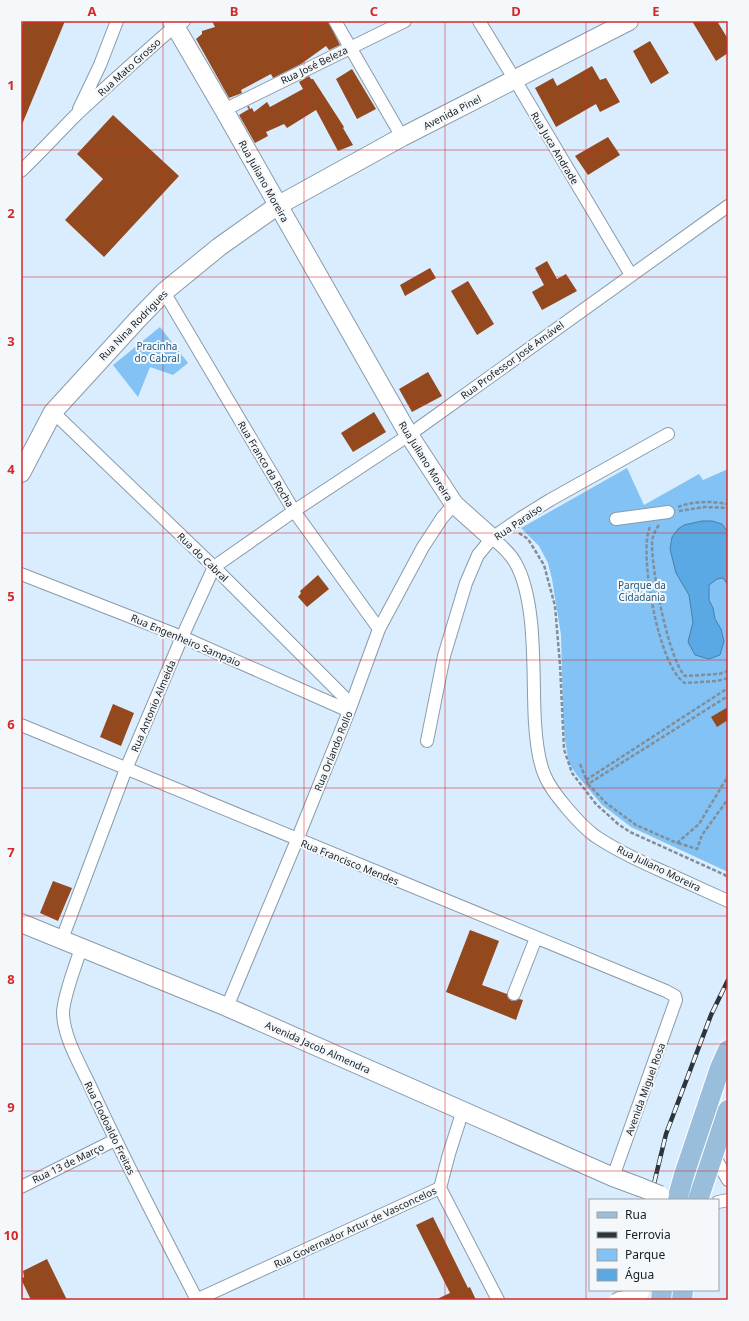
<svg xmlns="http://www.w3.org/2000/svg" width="749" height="1321" viewBox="0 0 749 1321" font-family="'Noto Sans',sans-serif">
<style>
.green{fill:#82c2f4}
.water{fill:#5ba9e4;stroke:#477faa}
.building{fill:#94481d}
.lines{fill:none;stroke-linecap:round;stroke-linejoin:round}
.street-casing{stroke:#899baa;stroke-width:14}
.secondary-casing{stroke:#899baa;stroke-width:20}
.primary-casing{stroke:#fff;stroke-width:22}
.path{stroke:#808e9a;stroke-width:2.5;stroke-dasharray:4 2;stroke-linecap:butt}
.street{stroke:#fff;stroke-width:12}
.secondary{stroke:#fff;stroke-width:18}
.primary{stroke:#99bedb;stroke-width:20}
.rail-casing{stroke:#2c353c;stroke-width:4.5}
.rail{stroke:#f4f8fb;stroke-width:3;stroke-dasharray:9;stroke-linecap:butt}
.street-bridge-casing{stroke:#899baa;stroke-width:14;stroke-linecap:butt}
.secondary-bridge-casing{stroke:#899baa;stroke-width:20;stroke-linecap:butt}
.street-bridge{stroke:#fff;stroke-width:12}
.secondary-bridge{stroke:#fff;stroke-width:18}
.grid{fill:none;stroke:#d62828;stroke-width:1;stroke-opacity:0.55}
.labels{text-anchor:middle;stroke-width:4;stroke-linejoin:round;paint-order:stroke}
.street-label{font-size:10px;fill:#171e24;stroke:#f4f8fb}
.park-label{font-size:10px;fill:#1d567d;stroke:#f4f8fb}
.neatline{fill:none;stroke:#d62828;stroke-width:1.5}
.grid-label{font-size:13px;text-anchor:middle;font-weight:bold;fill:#d62828}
</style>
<rect width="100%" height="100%" fill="#d9edfe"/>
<path class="green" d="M160,327L188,363L173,375L150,367L138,397L113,365Z
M627,468L644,505L699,474L703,480L728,469V872L631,827L602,805L576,774L569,763L565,740L563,715L561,635L552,579L548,563L539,546L521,528Z"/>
<path class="water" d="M702,521H712L722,524L728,532V585L723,578L717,579L709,585V600L713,608L715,619L721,629L724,641L720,655L709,659L695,655L688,642L693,622L689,595L676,573L670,549L672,537L678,529L684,525Z"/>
<path class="building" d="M24,21H65L21,127V28Z
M212,21H328L340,45L329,50L326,46L301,64L273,78L271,74L241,90L242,93L229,98L196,39L202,34V31L215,27Z
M692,21H717L728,39V53L716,61Z
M650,41L669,73L651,84L633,51Z
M592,66L600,80L606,78L620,102L600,112L596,104L556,127L535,88L553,78L557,86Z
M352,69L376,109L357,119L336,79Z
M309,76L311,79H313L344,127L343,128L353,145L338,151L316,110L287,128L284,124L266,132L268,136L255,143L239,115L249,109L247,107L249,106L250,109L252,108L254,112L267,102L270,107L303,89L299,82Z
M113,115L179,176L104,257L65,220L103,179L77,154Z
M608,137L620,155L588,175L575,156Z
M547,261L557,279L566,274L577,291L542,310L532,292L544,285L535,268Z
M430,268L436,278L405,296L400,285Z
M468,281L494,324L477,335L451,291Z
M428,372L442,396L412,412L399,389Z
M374,412L386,432L353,452L341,433Z
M318,575L329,589L307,607L298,597L301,593L300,591Z
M113,704L134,713L121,746L100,737Z
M728,707V720L717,727L711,717Z
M53,881L72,888L58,921L40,913Z
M470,930L499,941L482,985L507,994L508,998L512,1001H515L519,999L523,1000L516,1020L446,992Z
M433,1217L468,1288L470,1287L476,1300H435L450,1293L416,1225Z
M47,1259L67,1300H31L21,1279L24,1277L23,1271Z"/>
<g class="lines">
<defs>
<path id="street" d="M335,21L402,137
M479,21L515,80L631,275
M79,109L100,65L117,21
M224,110L405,21
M21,171C40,153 58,133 77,114C109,84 142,55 175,26L184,21
M164,292L294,511L379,629
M53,412L214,567L351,704
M616,519L668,512
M492,538C501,545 509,552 515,562C538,602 532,677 535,723C536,738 538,761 545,776C552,793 580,825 595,836C616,850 639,861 662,871C684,881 706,891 728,901
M21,574L182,637L349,711
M21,725L666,991L675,996L676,1000L613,1177
M427,741L444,656L466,583L478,555L492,538L521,518L550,500L668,434
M62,939L126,769L182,637L214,567L294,511L409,435L728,206
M81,948C76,965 64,994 63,1012C63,1037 81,1066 91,1088C124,1160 161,1230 197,1300
M514,994L536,938
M227,1007L297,840L349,711L379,629L423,547L442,518L454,504
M713,1154L728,1180
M21,1187L115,1140
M440,1188L498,1300
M718,1202L728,1200
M196,1300L440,1188L449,1154L463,1110"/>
<path id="secondary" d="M172,21L224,110L409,435L454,504L492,538
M21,473L53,412L138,319L164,292L219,247L277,206L402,137L629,21
M21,923L227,1007L613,1177L640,1187"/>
<path id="primary" d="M677,1200L684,1175L720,1068L728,1050
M698,1200L728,1110
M661,1300L662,1290
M682,1300L683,1290"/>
</defs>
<use href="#street" class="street-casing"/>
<use href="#secondary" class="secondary-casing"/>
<use href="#primary" class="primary-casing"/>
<path class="path" d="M678,507C693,501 712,501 728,504
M679,511L704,507L728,508
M659,525C654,532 652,537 652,545C652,571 668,658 685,676L719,674L728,671
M650,527C638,552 659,669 685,683L717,681L728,678
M519,533L528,539L544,565L555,606L560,665L564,749L572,773L596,804L618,824L630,832L725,875L728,880
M580,764L588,784L728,696
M586,780L728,688
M588,784L606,803L636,825L677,843L699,824L728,776
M678,843L697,849L702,835L728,799"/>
<use href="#street" class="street"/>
<use href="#secondary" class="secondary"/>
<use href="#primary" class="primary"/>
<defs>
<path id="rail" d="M650,1200L666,1134L711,1015L728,980
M634,1300L635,1290"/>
</defs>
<use href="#rail" class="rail-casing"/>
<use href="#rail" class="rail"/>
<defs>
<path id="street-bridge" d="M615,1300L619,1298L643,1293"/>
<path id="secondary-bridge" d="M640,1187L660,1195"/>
</defs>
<use href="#street-bridge" class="street-bridge-casing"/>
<use href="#secondary-bridge" class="secondary-bridge-casing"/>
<use href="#street-bridge" class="street-bridge"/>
<use href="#secondary-bridge" class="secondary-bridge"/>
</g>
<path class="grid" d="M163,21V1300M304,21V1300M445,21V1300M586,21V1300M21,150H728M21,277H728M21,405H728M21,533H728M21,660H728M21,788H728M21,916H728M21,1044H728M21,1171H728"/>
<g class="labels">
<g class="street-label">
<text transform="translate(314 65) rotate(-26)" y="4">Rua José Beleza</text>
<text transform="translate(129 67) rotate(-42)" y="4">Rua Mato Grosso</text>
<text transform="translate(452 112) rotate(-27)" y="4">Avenida Pinel</text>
<text transform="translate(555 148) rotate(59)" y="4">Rua Juca Andrade</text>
<text transform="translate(264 181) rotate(61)" y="4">Rua Juliano Moreira</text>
<text transform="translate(133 325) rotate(-46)" y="4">Rua Nina Rodrigues</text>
<text transform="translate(512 360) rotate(-36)" y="4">Rua Professor José Amável</text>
<text transform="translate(426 461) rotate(58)" y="4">Rua Juliano Moreira</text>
<text transform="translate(266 464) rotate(59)" y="4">Rua Franco da Rocha</text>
<text transform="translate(518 522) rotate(-34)" y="4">Rua Paraiso</text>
<text transform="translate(203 557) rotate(44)" y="4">Rua do Cabral</text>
<text transform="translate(186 640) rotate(23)" y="4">Rua Engenheiro Sampaio</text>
<text transform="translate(153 706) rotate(-67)" y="4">Rua Antonio Almeida</text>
<text transform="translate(333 751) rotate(-68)" y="4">Rua Orlando Rollo</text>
<text transform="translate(350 862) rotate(22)" y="4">Rua Francisco Mendes</text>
<text transform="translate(659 868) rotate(26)" y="4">Rua Juliano Moreira</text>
<text transform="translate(318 1047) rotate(24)" y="4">Avenida Jacob Almendra</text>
<text transform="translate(645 1089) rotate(-70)" y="4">Avenida Miguel Rosa</text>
<text transform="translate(110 1128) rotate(64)" y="4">Rua Clodoaldo Freitas</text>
<text transform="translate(68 1163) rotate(-26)" y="4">Rua 13 de Março</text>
<text transform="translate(355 1227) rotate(-25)" y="4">Rua Governador Artur de Vasconcelos</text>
</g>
<g class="park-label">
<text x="157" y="350">Pracinha<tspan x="157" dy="12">do Cabral</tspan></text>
<text x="642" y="589">Parque da<tspan x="642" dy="12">Cidadania</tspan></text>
</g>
</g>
<rect width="749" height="1321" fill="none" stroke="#f4f8fb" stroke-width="44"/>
<rect x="589" y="1199" width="130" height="92" fill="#f4f8fb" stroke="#9ca1a5"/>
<rect x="597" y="1212" width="20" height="6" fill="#99bedb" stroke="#9ca1a5"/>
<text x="625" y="1219" font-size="12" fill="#171e24">Rua</text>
<rect x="597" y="1232" width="20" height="6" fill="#2c353c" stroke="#9ca1a5"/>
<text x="625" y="1239" font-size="12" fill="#171e24">Ferrovia</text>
<rect x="597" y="1249" width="20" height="12" fill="#82c2f4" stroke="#9ca1a5"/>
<text x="625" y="1259" font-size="12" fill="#171e24">Parque</text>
<rect x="597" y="1269" width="20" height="12" fill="#5ba9e4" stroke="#9ca1a5"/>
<text x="625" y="1279" font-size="12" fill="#171e24">Água</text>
<rect x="22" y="22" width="705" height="1277" class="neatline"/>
<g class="grid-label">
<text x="92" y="16">A</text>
<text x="234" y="16">B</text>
<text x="374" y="16">C</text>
<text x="516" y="16">D</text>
<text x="656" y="16">E</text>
<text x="11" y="90">1</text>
<text x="11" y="218">2</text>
<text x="11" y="346">3</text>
<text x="11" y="474">4</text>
<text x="11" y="601">5</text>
<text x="11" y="729">6</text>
<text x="11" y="857">7</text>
<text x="11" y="984">8</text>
<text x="11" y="1112">9</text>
<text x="11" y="1240">10</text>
</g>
</svg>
